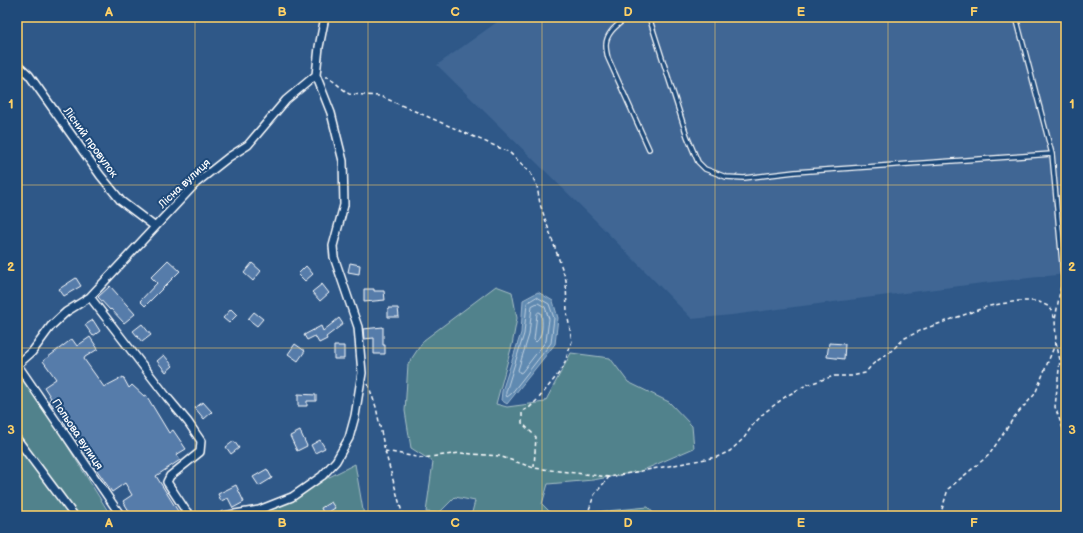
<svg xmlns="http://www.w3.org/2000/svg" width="1083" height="533" viewBox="0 0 1083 533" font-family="'Balsamiq Sans',sans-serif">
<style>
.built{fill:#3f6694}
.green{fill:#51828c;stroke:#a8c0c6}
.water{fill:#608ab1;stroke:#a0b9d0}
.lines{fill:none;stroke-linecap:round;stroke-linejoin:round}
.shore{stroke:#bfd0e0;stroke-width:1}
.building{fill:#577caa;stroke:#fff}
.lane-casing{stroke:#fff;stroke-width:6}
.street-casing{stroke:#fff;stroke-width:10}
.path{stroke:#fff;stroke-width:1.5;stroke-dasharray:4 3;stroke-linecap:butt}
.lane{stroke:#1f4a7a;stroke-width:3.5}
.street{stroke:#1f4a7a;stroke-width:7}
.grid{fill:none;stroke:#ffd166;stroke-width:1;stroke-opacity:0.55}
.labels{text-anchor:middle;stroke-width:4;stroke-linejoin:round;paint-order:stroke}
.street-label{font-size:11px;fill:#fff;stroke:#1f4a7a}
.neatline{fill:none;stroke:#ffd166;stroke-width:1.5}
.grid-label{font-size:13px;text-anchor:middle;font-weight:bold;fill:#ffd166}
</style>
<rect width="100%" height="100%" fill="#2f5888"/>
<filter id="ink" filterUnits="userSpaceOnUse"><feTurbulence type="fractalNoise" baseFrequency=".025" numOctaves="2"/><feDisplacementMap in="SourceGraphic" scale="8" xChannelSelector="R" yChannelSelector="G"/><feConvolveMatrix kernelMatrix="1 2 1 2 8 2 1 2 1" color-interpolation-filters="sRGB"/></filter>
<g filter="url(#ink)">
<path class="built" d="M504,17H1066V274L983,283L732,315L692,319L591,216L437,65Z"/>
<path class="green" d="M496,286L512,292L517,318L512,345L496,404L507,407L545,402L571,353L610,358L628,382L669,402L692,426L694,448L641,471L593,480L548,484L542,504L554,516L648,507L656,516H471L475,501L455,497L439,513L426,512L433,462L411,448L405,411L408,364L424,340Z
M17,365L111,516H17Z
M355,464L364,516H247L258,513Z"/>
<path class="water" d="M538,292L553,301L558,318L555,344L507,404L501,400L502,391L521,333L523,300Z"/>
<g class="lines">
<path class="shore" d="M537,297L549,304L554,318L551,343L511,394L507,397L506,395V392L524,334L527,303Z
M538,303L545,307L549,319L546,341L522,372L520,373L518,370L529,335L532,306Z
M539,312L541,313C543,322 543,337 536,342L534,340L537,314Z"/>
</g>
<path class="building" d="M168,260L180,271L145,306L140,301L157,283L151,277Z
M252,263L261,271L253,281L244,273Z
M350,263L360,265L359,274L348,272Z
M306,266L313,274L305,281L298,274Z
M76,278L81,286L64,296L59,289Z
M322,284L329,293L320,301L312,292Z
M110,286L135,314L124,323L111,309L110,310L98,297Z
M364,289H374V291H384L385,300L364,302Z
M388,308H398L399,317H388Z
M231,309L237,315L229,323L223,318Z
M254,312L263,319L257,326L248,319Z
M339,318L343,324L326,337L327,339L319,343L315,336L307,340L304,335L321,326L323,331Z
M93,320L100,331L93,336L85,325Z
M142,324L151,335L142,342L133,331Z
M383,327V345H385V354H374V338L364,339L363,329Z
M90,337L98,349L85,357L84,359L104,387L123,377L129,388L132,385L144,396L146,395L169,433L173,430L186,449L176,455L180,460L156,476L181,516H132L123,501L132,495L125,483L112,492L63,421L68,418L58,403L53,407L49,400L51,398L44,387L56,379L43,361L72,339L77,346Z
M829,343L845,344L844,359L827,357Z
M295,344L305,351L298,361L288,354Z
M334,346H344V359H334Z
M164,355L173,366L166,372L157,361Z
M298,394L316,395V401H307V406H298Z
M203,402L212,412L204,419L195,408Z
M300,431L307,446L297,451L290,436Z
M320,440L325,448L315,453L311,445Z
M234,441L239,448L231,454L226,447Z
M267,469L272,478L259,486L253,477Z
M236,485L244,502L233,508L228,498L221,501L218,494Z
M331,502L335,508L324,515L321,508Z"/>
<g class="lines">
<defs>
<path id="lane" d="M627,17C619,24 606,32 606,45C606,49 607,54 608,58L649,149
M649,17L687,136L698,162L705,169L726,177L744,178L795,172L1052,154
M1016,17L1052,154L1063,274
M332,516H333"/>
<path id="street" d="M17,64L29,75L100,175L121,201L154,226
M90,297L167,397L188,422L201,441L200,452L170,476L167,482L186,511L191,516
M17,364L121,516
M17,365L32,352L51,326L66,312L90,297L196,183L229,157L248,145L286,100L316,75
M17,439L73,514
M223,516L259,510L292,497L322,476L336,461L349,438L355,416L362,373L358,327L334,257L333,246L344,205L343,161L331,113L316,75L319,47L325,17"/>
</defs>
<use href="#lane" class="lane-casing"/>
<use href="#street" class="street-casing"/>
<path class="path" d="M325,77H328L349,94L380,96L509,152L530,172L537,186L540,204L566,280L567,313L572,341L563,368L539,398L529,408L522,411V423L536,437L534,467
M1062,280L1055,320L1056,342L1060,360L1055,407L1066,437
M368,384L376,407L385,451L403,516
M385,451L422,458L460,453L499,456L534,468L609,477L717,457L730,451L744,438L752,426L764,413L785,397L806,385L834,376H852L865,373L873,364L891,351L905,338L924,329L989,306L1018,301H1037L1050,307L1055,320
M587,516L594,495L609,477
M940,516L948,489L989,455L1015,416L1035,394L1056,342"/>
<use href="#lane" class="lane"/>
<use href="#street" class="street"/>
</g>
</g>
<path class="grid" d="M195,17V516M368,17V516M542,17V516M715,17V516M888,17V516M17,185H1066M17,348H1066"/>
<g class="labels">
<g class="street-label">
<text transform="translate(91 142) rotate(54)" y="4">Лісний провулок</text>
<text transform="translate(184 183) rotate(-43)" y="4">Лісна вулиця</text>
<text transform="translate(78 434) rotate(56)" y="4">Польова вулиця</text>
</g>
</g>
<rect width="1083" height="533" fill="none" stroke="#1f4a7a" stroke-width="44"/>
<rect x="22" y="22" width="1039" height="489" class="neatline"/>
<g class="grid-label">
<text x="109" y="16">A</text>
<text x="282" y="16">B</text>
<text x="455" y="16">C</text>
<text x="628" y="16">D</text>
<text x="801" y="16">E</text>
<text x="974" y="16">F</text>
<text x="11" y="108">1</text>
<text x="1072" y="108">1</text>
<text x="11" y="271">2</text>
<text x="1072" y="271">2</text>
<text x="11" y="434">3</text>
<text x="1072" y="434">3</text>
<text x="109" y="527">A</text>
<text x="282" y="527">B</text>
<text x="455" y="527">C</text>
<text x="628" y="527">D</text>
<text x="801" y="527">E</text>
<text x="974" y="527">F</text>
</g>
</svg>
